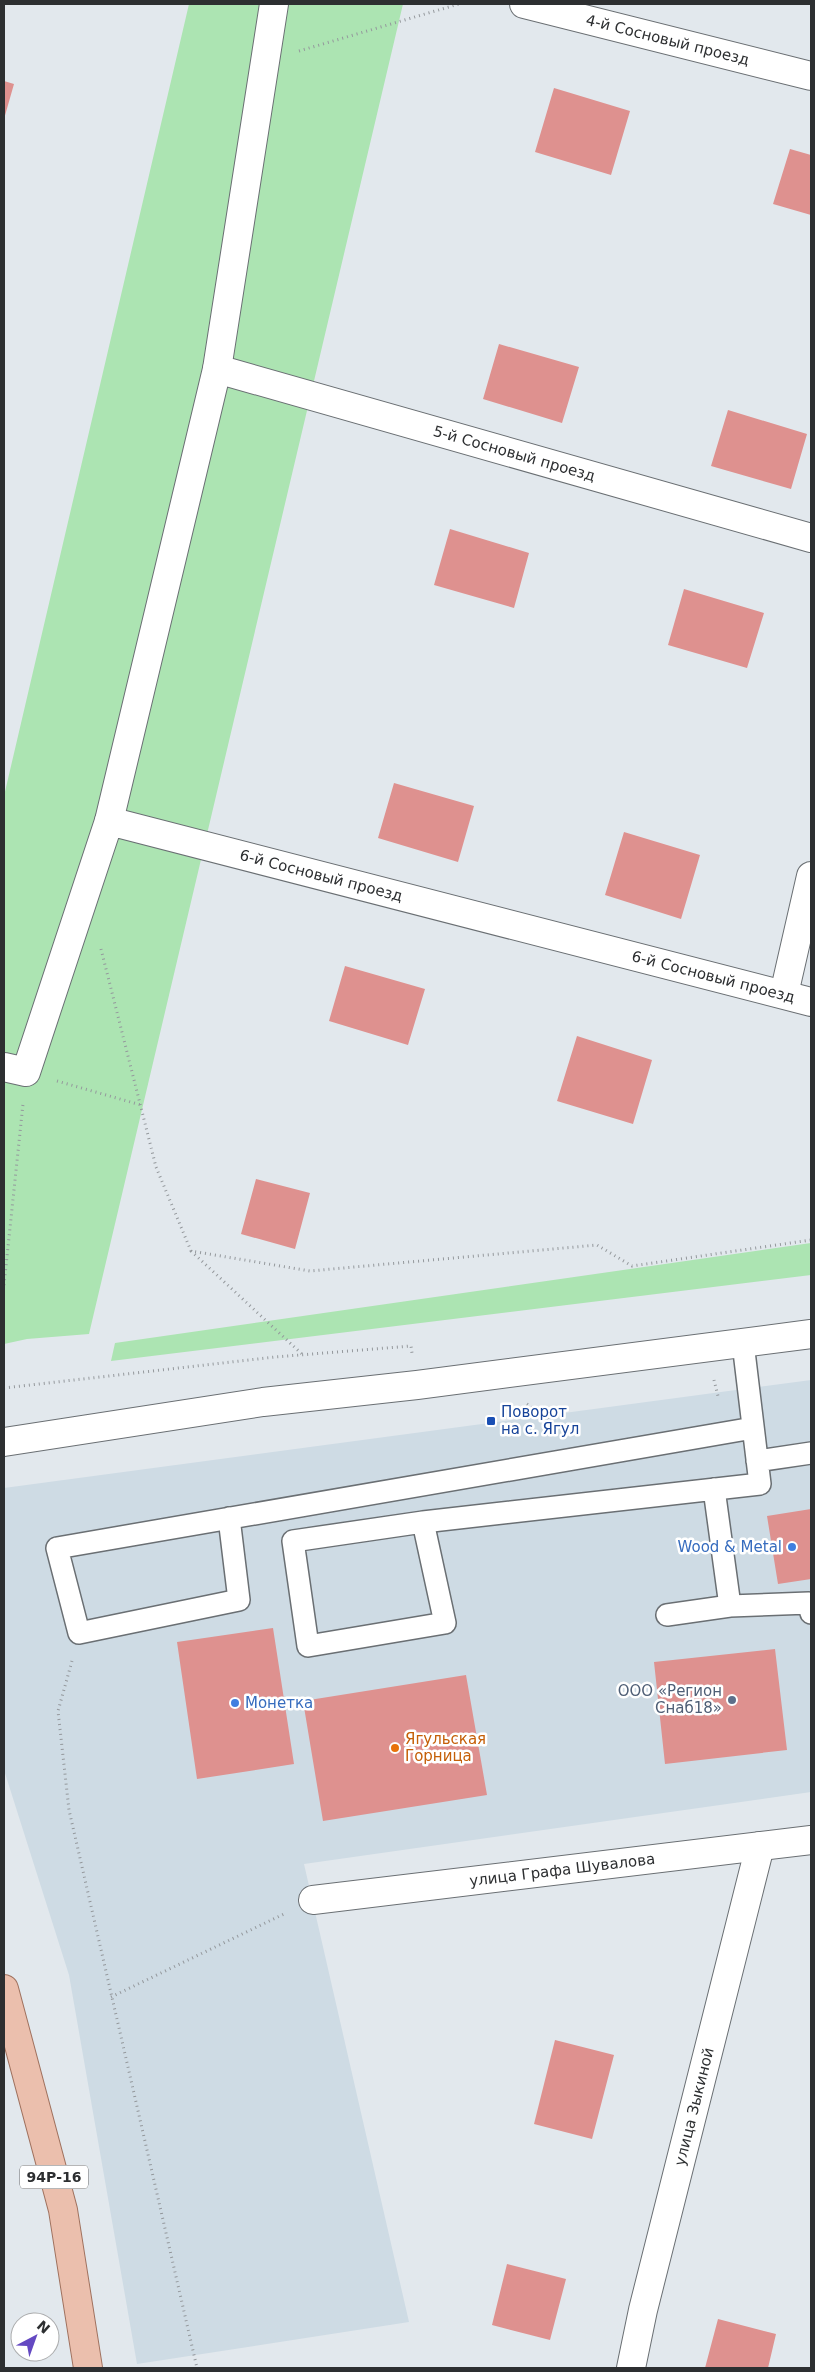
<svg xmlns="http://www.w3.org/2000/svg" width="815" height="2372" viewBox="0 0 815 2372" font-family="'DejaVu Sans',sans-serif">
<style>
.built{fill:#cedbe4}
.green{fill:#ace4b2}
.building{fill:#de918f}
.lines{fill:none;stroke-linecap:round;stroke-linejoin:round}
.service-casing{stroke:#6a6f73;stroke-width:24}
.minor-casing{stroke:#6a6f73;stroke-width:30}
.tertiary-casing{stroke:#6a6f73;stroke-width:30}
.primary-casing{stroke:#9f715e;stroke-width:30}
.path{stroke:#94989c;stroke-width:3;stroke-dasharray:1 4;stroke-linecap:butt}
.service{stroke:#fff;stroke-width:21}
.minor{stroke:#fff;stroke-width:28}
.tertiary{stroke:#fff;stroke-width:28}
.primary{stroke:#ebbfad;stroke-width:28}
.transit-dot{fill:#1a4fb4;stroke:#fff;stroke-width:2}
.shop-dot{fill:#3f7fe0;stroke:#fff;stroke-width:2}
.service-dot{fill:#5c6f8a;stroke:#fff;stroke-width:2}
.food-dot{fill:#e8710a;stroke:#fff;stroke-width:2}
.labels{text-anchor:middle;stroke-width:5;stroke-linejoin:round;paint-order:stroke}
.shield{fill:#fff;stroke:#6c6d6f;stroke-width:1}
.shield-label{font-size:14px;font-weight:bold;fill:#2d2f31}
.street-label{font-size:15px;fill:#2d2f31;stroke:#fff}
.transit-label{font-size:15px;fill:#164399;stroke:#fff;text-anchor:start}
.shop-label{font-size:15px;fill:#366cbe;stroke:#fff;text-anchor:end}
.service-label{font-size:15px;fill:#4e5e75;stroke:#fff;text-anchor:end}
.food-label{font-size:15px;fill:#c56008;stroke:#fff;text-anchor:start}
</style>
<rect width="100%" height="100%" fill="#e2e8ed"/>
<path class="built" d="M811,1380V1792L304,1864L409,2322L137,2364L69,1975L4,1770V1488Z"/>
<path class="green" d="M189,4H403L89,1334L27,1339L4,1344V796Z
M811,1243V1275L111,1361L115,1343Z"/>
<path class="building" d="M4,81L14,84L4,119Z
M554,88L630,111L611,175L535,152Z
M790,149L811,155V215L773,204Z
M499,344L579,367L562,423L483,399Z
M728,410L807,434L791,489L711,466Z
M450,529L529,553L514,608L434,585Z
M684,589L764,613L747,668L668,645Z
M394,783L474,806L458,862L378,838Z
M624,832L700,855L681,919L605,895Z
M345,966L425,989L408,1045L329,1021Z
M577,1036L652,1060L633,1124L557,1101Z
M256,1179L310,1193L295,1249L241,1234Z
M811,1509V1579L778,1584L767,1516Z
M273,1628L294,1764L197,1779L177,1642Z
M775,1649L787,1750L665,1764L654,1662Z
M466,1675L487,1795L323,1821L303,1701Z
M555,2040L614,2055L592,2139L534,2124Z
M507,2264L566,2279L550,2340L492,2325Z
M718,2319L776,2334L768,2368H705Z"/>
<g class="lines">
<defs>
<path id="service" d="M757,1461L811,1453
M714,1489L730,1606L809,1603L811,1613
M229,1518L239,1600L79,1633L57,1548L753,1428
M423,1522L445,1623L308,1646L293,1541L423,1522L760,1484L743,1343
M667,1615L730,1606"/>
<g id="minor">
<path id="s1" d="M524,4L811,76"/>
<path id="s2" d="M217,369L811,538"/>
<path d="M109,821L217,369L274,4"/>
<path d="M784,994L811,876"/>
<path id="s3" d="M4,1067L26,1072L109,821L811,1002"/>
<path id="s4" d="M313,1900L811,1840"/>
<path id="s5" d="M631,2368L643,2310L760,1846"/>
</g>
<path id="tertiary" d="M4,1442L263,1402L417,1385L811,1334"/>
<path id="primary" d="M4,1989L63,2210L88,2368"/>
</defs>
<use href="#service" class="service-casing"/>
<use href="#minor" class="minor-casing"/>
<use href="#tertiary" class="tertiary-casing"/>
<use href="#primary" class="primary-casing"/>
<path class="path" d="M299,51L459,4
M101,949L156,1167L191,1251L310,1271L597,1245L632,1266L811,1240
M57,1081L141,1105
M191,1251L303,1355
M4,1285L23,1104
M714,1380L718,1396
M4,1388L275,1357L411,1346L412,1353
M527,1404L564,1430
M72,1661L58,1711L69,1810L197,2368
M111,1997L286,1913"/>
<use href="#service" class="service"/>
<use href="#minor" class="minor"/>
<use href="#tertiary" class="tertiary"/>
<use href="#primary" class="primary"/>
</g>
<rect class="transit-dot" x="486" y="1416" width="10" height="10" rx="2.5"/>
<g class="shop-dot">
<circle cx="792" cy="1547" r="5"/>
<circle cx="235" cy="1703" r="5"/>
</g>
<circle class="service-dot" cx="732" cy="1700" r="5"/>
<circle class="food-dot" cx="395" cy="1748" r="5"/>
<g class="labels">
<rect class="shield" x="20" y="2165.5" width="68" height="23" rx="4"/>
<g class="shield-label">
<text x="54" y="2182">94Р-16</text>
</g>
<g class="street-label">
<text dy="5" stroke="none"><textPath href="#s1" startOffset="148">4-й Сосновый проезд</textPath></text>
<text dy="5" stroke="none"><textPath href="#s2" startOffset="309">5-й Сосновый проезд</textPath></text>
<text dy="5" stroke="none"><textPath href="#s3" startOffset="506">6-й Сосновый проезд</textPath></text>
<text dy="5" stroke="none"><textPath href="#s3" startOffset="911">6-й Сосновый проезд</textPath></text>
<text dy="5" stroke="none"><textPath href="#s4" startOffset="251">улица Графа Шувалова</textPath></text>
<text dy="5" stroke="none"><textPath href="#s5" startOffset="269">улица Зыкиной</textPath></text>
</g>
<g class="transit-label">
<text x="501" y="1417">Поворот<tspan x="501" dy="17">на с. Ягул</tspan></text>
</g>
<g class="shop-label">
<text x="782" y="1552">Wood &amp; Metal</text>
<text x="245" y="1708" text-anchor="start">Монетка</text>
</g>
<g class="service-label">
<text x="722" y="1696">ООО «Регион<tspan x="722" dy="17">Снаб18»</tspan></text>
</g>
<g class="food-label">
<text x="405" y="1744">Ягульская<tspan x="405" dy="17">Горница</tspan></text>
</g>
</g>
<rect width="815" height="2372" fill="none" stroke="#2d2f31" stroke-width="10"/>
<g transform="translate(35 2337) rotate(41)"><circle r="24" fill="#ffffff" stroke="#abacad"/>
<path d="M0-4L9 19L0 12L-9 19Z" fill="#6449c2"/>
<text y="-8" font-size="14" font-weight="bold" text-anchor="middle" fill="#2d2f31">N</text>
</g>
</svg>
